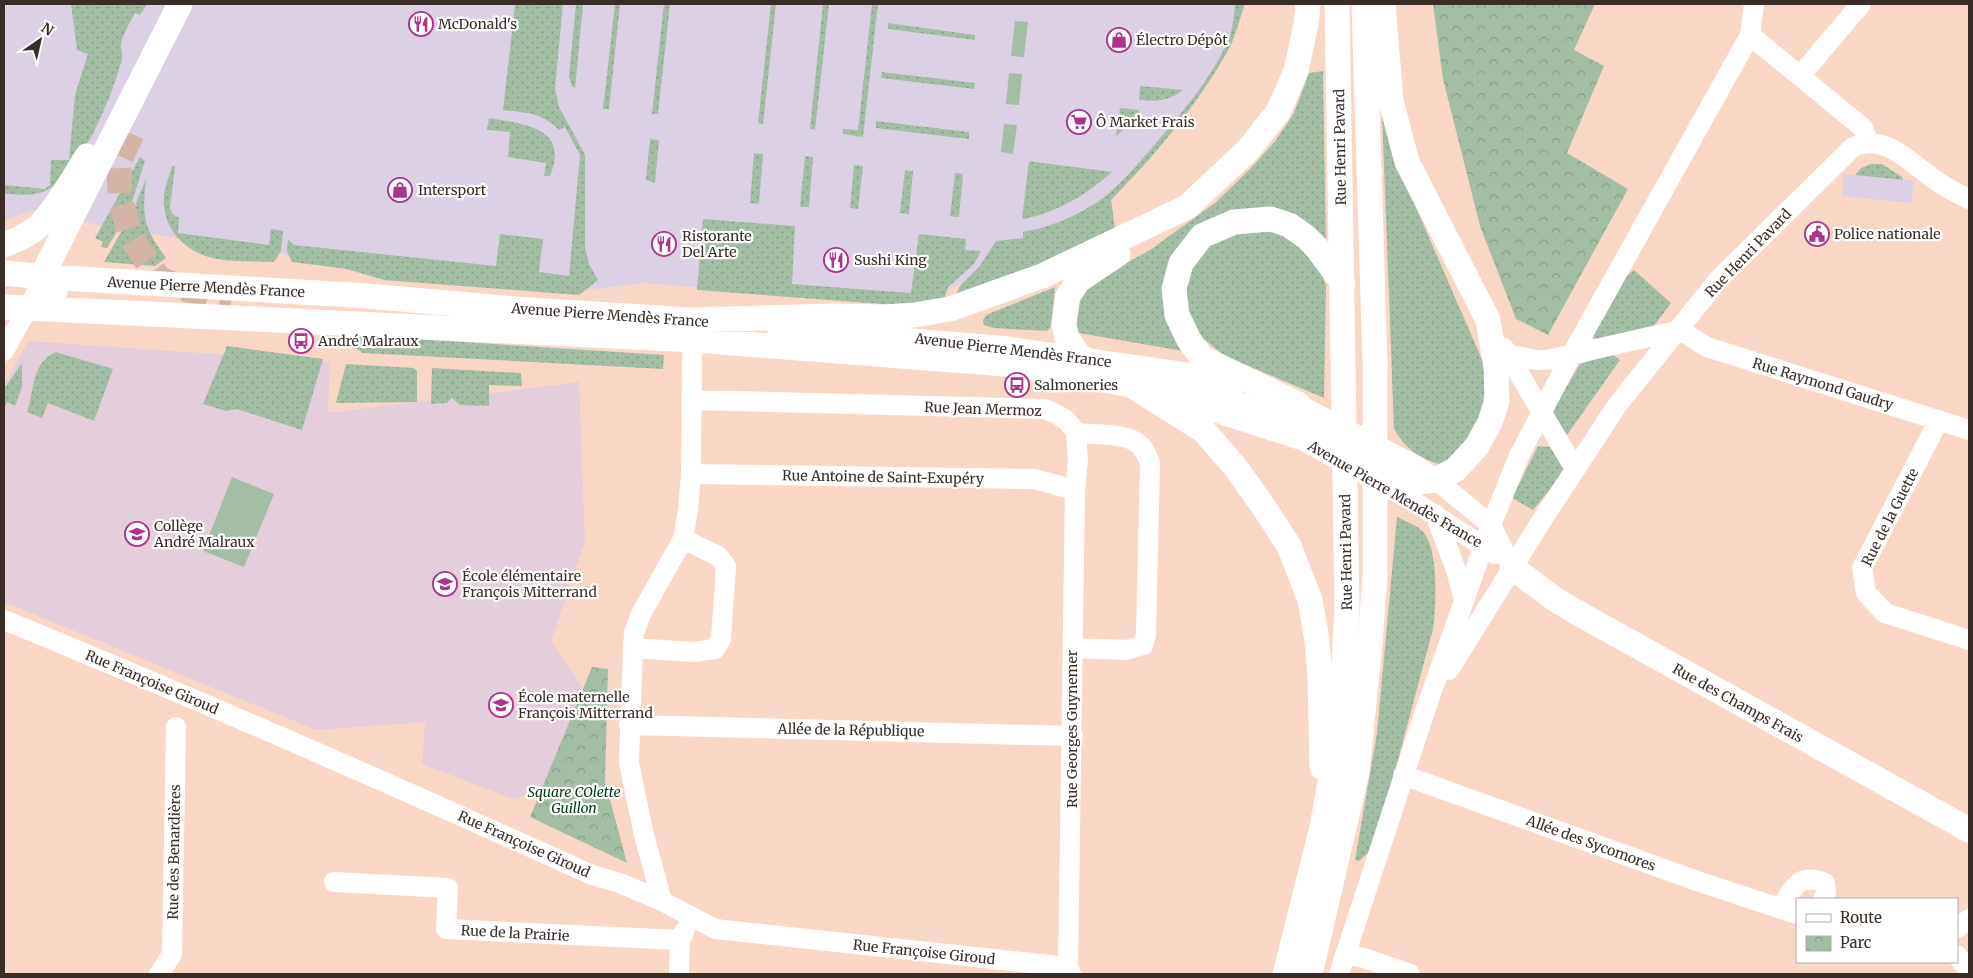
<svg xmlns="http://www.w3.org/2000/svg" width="1973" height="978" viewBox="0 0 1973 978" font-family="Merriweather,serif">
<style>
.commercial{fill:#dbd0e4}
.education{fill:#e4cedb}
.grass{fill:url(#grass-dots)}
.park{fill:url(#park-crowns)}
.garden{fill:#a4bea6}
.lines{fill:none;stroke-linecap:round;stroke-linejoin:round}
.major-tunnel{stroke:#d3b5a6;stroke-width:25;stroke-dasharray:25 12;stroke-linecap:butt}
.minor{stroke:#fff;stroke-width:20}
.major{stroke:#fff;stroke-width:25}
.labels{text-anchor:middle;stroke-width:4.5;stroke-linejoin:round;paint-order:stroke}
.poi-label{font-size:14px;fill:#3a2d27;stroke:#fff;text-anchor:start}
.street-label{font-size:14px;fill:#3a2d27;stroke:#fff}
.park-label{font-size:14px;font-style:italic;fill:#003911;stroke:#fff}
</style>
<defs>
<pattern id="grass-dots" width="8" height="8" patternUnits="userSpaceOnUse" patternTransform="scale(1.25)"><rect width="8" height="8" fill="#a4bea6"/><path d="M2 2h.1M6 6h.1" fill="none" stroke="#879b87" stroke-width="1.8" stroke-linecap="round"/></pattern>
<pattern id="park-crowns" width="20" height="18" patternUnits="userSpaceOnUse" patternTransform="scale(1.25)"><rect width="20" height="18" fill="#a4bea6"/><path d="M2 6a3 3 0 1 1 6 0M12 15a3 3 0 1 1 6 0" fill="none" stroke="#879b87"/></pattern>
</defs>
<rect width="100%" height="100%" fill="#f9d7c6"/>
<path class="commercial" d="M4,4H1245L1227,53L1191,107L1145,165L1111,200L984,272L936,295L888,303L645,283L568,292L386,281L307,258L106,227L38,209L4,220Z
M1844,174L1914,181L1911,203L1842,196Z"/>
<path class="education" d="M28,341L330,362L328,413L579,382L585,542L551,641L583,689L543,786L515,800L422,764L425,722L316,730L4,602V386Z"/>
<path class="grass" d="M71,4H147L140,15L135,13C130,23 123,33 121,44C120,49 123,54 122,59C113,94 80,177 45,191C32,197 18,194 4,194V185L45,189L50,185L51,160H69L75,95L88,54L77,50Z
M515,4H563L555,88L559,107L585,155V247L589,264L598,280L579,295L385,280L347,269L292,262L287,252L288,239L294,245L496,266L500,234L543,239L539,272L569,276L580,155L565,127L559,130C541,112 526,113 503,110Z
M576,4H583L575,89L572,86L569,76Z
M615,4H620L609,109H603Z
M664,4H670L658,114H652Z
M771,4H776L763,124L758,123Z
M823,4H829L815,130L810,129Z
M872,4H878L863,137L843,134V129L858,130Z
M1235,4H1245C1239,20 1235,40 1226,54C1195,108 1154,156 1111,200L1115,229L1033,271L954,299L960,286L979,267L996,241L1023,238V232C1052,227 1079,215 1103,198C1121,184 1136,166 1151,149C1179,116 1210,81 1228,41C1233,29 1234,16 1235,4Z
M888,23L975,35V40L888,29Z
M1323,71L1326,241L1224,213L1164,304L1171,332L1183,351L1073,332L1079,296L1087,285L1150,250L1215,203L1251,168L1276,140L1294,113L1309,73Z
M882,72L975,83L974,89L881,78Z
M1140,86L1183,90C1169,101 1156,102 1139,100Z
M1120,108L1139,110V117L1116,136Z
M1382,114L1410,194L1484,364L1486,386L1478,425L1460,453L1439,464C1418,458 1405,448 1394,429Z
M489,118C524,124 570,127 550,176H544L546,163L508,157L510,132L487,130Z
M876,121L969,132V139L876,128Z
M650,139L659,140L655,183L646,180Z
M754,153L763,154L759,204L750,203Z
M805,156L813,157L809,207H800Z
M140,157L145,161L129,211L107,248L101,247L103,242L95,238Z
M1029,161L1035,162L1112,172C1086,195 1057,213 1022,219Z
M1871,164H1882L1902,177L1903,180L1855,175L1861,168Z
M854,165L863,166L858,209L850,208Z
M172,166H175L170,208L172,214L179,218L178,233L269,245L271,229L283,231L281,251L274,262C255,261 235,262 217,259C185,253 161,228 164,195C165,185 170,175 172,166Z
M905,170L913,171L909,214L900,213Z
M955,173L963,174L959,217L950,216Z
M146,179C142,217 143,226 166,258L155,266L104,262L133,211Z
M703,219L795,226L792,284L911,293L919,234L966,239L965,250L981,251L974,264L948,287L944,300L909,306L697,290Z
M1253,227L1288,236L1318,264L1326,286L1324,398L1225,356L1191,329L1185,289L1195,259L1205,246Z
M1634,270L1671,303L1654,326L1597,340L1591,336L1626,277Z
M1055,287L1051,326L1047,331L993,328L984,325L983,320L986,315Z
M340,334L664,355L663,369L363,353L340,338Z
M227,346L323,359L302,430L237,409L226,411L203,404Z
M56,352L113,369L94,421L48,403L42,418L27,412C35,389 31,363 56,352Z
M1612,354L1620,360L1567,435L1549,416L1580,364Z
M22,363V387L15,406L7,402L6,405L4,404V389Z
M346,364L414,368L417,371V402L336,403Z
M432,368L521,373L522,386L489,385V406L460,405L452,398L447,403L431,404Z
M1538,446L1550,447L1565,471L1533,510L1512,498Z
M1397,517C1405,521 1419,526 1424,533C1439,552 1436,606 1433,629L1381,823L1370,851L1359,861L1355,860L1377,733Z"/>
<path class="park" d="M1433,4H1595L1574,50L1604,66L1567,153L1628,189L1548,335L1516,319L1480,226L1443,79Z
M592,667L608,669L605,781L627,863L530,817Z"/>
<path class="garden" d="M1015,21L1028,22L1024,57L1011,56Z
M1009,73L1022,74L1019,105L1006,104Z
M1004,124L1017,125L1013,154L1001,152Z
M232,477L274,494L244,567L203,551Z"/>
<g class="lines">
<path class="major-tunnel" d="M132,134L119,162L120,199L131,236L145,259L160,279L209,298L231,303"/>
<path class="minor" d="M1750,35L1863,128L1869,142
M1800,76L1861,4
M776,327L1003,346L1211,376L1236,384
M1680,330L1707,347L1969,430
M1504,348L1575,469
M4,351L45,277
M1508,354L1536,360H1547L1680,330
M1171,398L1304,441L1419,505L1495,554
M1285,399L1298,404L1417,466L1436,480L1491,525L1512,567
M691,400L1045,409C1061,416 1067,418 1076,433C1092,435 1120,433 1134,441C1143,445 1147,455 1150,463L1146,634L1143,645L1126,650L1073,648
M1939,420L1862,568L1866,593L1885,613L1969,640
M691,474L1034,479L1075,490
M1435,514L1456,570L1464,600
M4,620C202,701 398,787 592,875L620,883L662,901L715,929L1068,967
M633,648L693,652L715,649L721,639L726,566L718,556L683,539
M1449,670L1542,520L1618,404L1719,279L1853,147C1886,132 1912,165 1938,182C1948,189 1959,194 1969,199
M629,725L1073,736
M1403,775L1697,881L1797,914
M334,882L448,888L446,929L680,940
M662,901L644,835L629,763L633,648L634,633L641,614L683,539L688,511L691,474L692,359L694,340
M1780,909C1793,889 1797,872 1825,883L1826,893L1823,899
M1957,928L1969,919
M1345,954L1364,958L1410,974
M1957,955L1969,972
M159,974L172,954L176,727
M679,974L680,940L685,930
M1071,974L1068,967L1075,490L1078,459L1076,433
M1339,974L1427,705L1491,525L1519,456L1572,354L1750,35L1754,4"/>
<path class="major" d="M4,245C16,240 31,234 41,224C59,204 73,179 87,156
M1118,254L1079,280L1068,296L1064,324L1067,338L1079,356L1131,385L1204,431L1236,468L1263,506L1289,546L1310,600L1317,640L1320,677L1322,767
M4,273L45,277L367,296L515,309L689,320L833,316L886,317L914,315L950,309L1042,276L1187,207L1248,150L1278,112L1296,71L1306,24L1308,4
M55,291L45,277L47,266L180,4
M4,307L694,340L1004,364L1043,369L1131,385L1215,396L1299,425L1401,477L1419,482L1436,480L1455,470L1477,446L1490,422L1497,401L1496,367L1488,320L1407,162L1391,101L1383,4
M1298,404L1202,358L1189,340L1177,315L1174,289L1181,263L1202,236L1234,222L1271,219L1289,225L1306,237L1316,247L1343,283
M1512,567L1556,600L1576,612L1969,830
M1285,974L1322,827L1341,721L1347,606L1337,4
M1310,974L1357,772L1370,644L1375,576V364L1364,4"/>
</g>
<defs>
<symbol id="restaurant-ring" viewBox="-11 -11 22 22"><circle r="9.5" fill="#fff" stroke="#ab348c" stroke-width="1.5"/><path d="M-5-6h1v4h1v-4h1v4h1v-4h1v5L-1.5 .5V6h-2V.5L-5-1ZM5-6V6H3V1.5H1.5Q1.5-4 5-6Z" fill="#ab348c"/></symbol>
<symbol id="shop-ring" viewBox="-11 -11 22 22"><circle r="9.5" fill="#fff" stroke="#ab348c" stroke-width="1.5"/><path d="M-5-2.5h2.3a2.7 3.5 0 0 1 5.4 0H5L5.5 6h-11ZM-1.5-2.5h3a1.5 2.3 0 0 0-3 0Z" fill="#ab348c"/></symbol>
<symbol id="supermarket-ring" viewBox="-11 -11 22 22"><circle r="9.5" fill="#fff" stroke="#ab348c" stroke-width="1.5"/><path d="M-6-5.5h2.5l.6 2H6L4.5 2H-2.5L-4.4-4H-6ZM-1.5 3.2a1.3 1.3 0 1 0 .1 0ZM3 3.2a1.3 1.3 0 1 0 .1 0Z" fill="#ab348c"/></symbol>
<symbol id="civic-ring" viewBox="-11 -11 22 22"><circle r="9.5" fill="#fff" stroke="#ab348c" stroke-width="1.5"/><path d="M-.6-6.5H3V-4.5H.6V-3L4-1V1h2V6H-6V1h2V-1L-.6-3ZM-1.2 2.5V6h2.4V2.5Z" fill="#ab348c"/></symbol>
<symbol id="bus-ring" viewBox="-11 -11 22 22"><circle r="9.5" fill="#fff" stroke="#ab348c" stroke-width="1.5"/><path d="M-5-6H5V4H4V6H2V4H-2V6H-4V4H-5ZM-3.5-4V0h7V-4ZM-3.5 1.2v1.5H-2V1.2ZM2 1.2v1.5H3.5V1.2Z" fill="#ab348c"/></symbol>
<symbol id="school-ring" viewBox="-11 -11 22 22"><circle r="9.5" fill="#fff" stroke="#ab348c" stroke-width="1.5"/><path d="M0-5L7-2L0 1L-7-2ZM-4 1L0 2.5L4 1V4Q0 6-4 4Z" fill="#ab348c"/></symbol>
</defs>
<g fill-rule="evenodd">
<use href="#restaurant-ring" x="407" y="10" width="28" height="28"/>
<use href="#shop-ring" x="1105" y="26" width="28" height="28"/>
<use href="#supermarket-ring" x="1065" y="108" width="28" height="28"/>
<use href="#shop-ring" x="386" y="176" width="28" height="28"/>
<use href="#civic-ring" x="1803" y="220" width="28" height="28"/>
<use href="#restaurant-ring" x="650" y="230" width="28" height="28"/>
<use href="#restaurant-ring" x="822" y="246" width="28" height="28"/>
<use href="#bus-ring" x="287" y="327" width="28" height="28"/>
<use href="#bus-ring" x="1003" y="371" width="28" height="28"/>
<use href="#school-ring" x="123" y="520" width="28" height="28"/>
<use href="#school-ring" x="431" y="570" width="28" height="28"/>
<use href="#school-ring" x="487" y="691" width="28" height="28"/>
</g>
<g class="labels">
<g class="poi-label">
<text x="438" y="29">McDonald's</text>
<text x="1136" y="45">Électro Dépôt</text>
<text x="1096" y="127">Ô Market Frais</text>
<text x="418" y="195">Intersport</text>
<text x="1834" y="239">Police nationale</text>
<text x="682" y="241">Ristorante<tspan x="682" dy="16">Del Arte</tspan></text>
<text x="854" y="265">Sushi King</text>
<text x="318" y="346">André Malraux</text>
<text x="1034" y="390">Salmoneries</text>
<text x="154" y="531">Collège<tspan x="154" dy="16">André Malraux</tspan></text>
<text x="462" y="581">École élémentaire<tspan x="462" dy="16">François Mitterrand</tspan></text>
<text x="518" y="702">École maternelle<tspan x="518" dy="16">François Mitterrand</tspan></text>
</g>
<g class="street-label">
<text transform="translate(1340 147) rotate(-91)" y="5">Rue Henri Pavard</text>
<text transform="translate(1748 253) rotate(-46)" y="5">Rue Henri Pavard</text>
<text transform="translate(206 287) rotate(3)" y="5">Avenue Pierre Mendès France</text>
<text transform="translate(610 315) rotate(4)" y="5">Avenue Pierre Mendès France</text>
<text transform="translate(1013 350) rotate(7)" y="5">Avenue Pierre Mendès France</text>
<text transform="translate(1823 384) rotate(17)" y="5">Rue Raymond Gaudry</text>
<text transform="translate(983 409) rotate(2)" y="5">Rue Jean Mermoz</text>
<text transform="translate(883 477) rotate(1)" y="5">Rue Antoine de Saint-Exupéry</text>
<text transform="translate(1395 494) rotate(30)" y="5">Avenue Pierre Mendès France</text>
<text transform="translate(1890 517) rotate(-63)" y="5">Rue de la Guette</text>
<text transform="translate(1346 552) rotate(-91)" y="5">Rue Henri Pavard</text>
<text transform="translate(152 682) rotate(23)" y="5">Rue Françoise Giroud</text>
<text transform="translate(1738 703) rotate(29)" y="5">Rue des Champs Frais</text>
<text transform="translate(1072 729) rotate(-90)" y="5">Rue Georges Guynemer</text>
<text transform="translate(851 730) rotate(1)" y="5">Allée de la République</text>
<text transform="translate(1591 843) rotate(20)" y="5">Allée des Sycomores</text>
<text transform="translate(524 844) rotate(24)" y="5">Rue Françoise Giroud</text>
<text transform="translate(174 852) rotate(-89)" y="5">Rue des Benardières</text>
<text transform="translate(515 933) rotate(3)" y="5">Rue de la Prairie</text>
<text transform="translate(924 952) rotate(6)" y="5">Rue Françoise Giroud</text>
</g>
<g class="park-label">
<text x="574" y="797">Square COlette<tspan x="574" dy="16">Guillon</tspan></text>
</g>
</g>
<rect width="1973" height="978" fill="none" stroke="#3a2d27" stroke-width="10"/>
<rect x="1796" y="898" width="162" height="65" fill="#ffffff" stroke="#b0aba9"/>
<rect x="1806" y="914" width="25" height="8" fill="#ffffff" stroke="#b0aba9"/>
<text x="1840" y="923" font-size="15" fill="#3a2d27">Route</text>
<rect x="1806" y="936" width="25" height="15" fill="url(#park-crowns)" stroke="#b0aba9"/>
<text x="1840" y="948" font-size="15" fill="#3a2d27">Parc</text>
<g transform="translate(40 40) rotate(34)" stroke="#ffffff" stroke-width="4" paint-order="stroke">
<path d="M0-4L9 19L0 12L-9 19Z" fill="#3a2d27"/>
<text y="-8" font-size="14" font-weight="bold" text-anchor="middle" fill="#3a2d27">N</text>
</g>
</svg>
